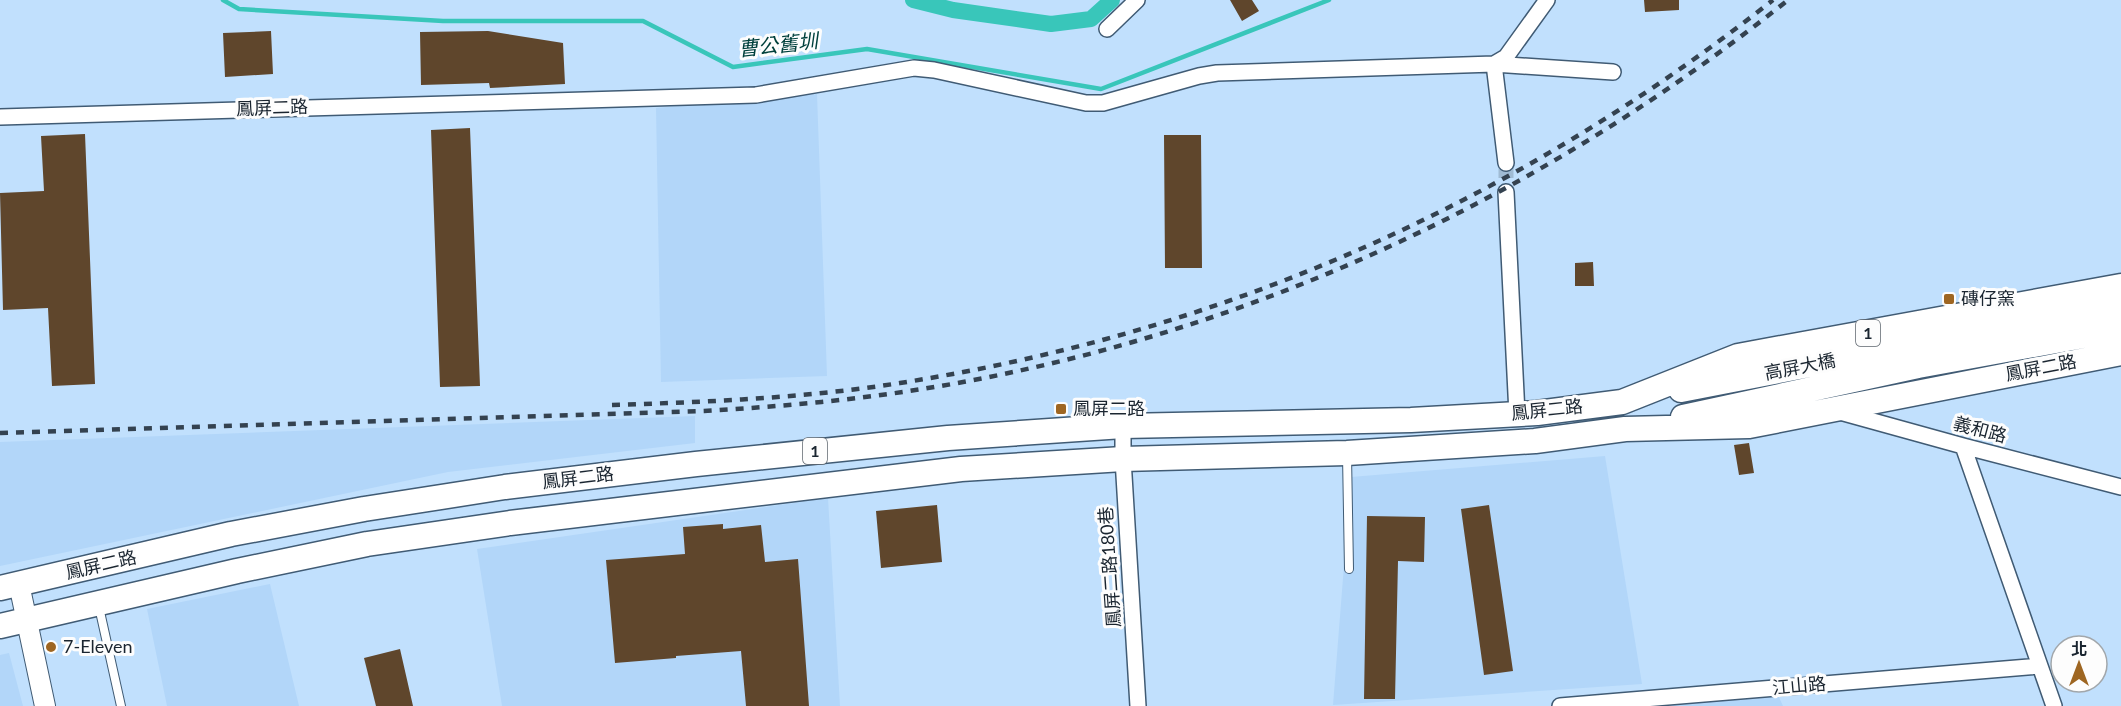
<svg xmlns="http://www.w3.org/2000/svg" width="2121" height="706" viewBox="0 0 2121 706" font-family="Lato,'Noto Sans TC',sans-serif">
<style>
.built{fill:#b2d6f9}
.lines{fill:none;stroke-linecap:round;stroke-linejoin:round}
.stream{stroke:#39c6ba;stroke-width:4.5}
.canal{stroke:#39c6ba;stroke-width:16}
.building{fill:#5f462c}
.minor-tunnel{stroke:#a0bbd4;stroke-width:15;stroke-dasharray:15 8;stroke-linecap:butt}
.service-casing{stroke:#405b74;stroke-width:10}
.minor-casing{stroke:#405b74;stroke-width:18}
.tertiary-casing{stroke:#405b74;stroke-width:22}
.primary-casing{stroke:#405b74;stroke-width:27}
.service{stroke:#fff;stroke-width:8}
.minor{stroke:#fff;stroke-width:15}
.tertiary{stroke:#fff;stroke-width:20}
.primary{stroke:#fff;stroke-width:24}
.rail{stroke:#344250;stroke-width:4.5;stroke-dasharray:8 8;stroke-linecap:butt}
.poi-dot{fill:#9e6622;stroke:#fdfdfd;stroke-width:2}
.labels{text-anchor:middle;stroke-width:6;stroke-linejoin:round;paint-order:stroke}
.shield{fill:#fdfdfd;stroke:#5e666e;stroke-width:1.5}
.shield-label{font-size:16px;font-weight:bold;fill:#1a2530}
.street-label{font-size:18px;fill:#1a2530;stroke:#fdfdfd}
.poi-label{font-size:18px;fill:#1a2530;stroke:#fdfdfd;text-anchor:start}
.water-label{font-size:20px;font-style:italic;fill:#00403c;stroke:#fdfdfd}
</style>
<rect width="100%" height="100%" fill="#c1e0fd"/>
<path class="built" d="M817,94L827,376L661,382L656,108Z
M695,416V443L448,472L0,566V442Z
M1605,456L1642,684L1333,705L1351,477Z
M828,498L840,706H502L477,549Z
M270,584L299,706H167L147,609Z
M9,653L23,706H0V655Z
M1778,695L1783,706H1644Z"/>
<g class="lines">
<path class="stream" d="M223,0L239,9L443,21H643L733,67L867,49L1101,89L1329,0"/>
<path class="canal" d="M913,0L953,10L1051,24L1091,19L1112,0"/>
</g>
<path class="building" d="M1230,0H1252L1259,11L1242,21Z
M1644,0H1679V10L1645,12Z
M271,31L273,74L225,77L223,33Z
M488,31L563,43L565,84L490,88L489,83L421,85L420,32Z
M470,128L480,386L440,387L431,130Z
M85,134L95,384L52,386L48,308L3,310L0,193L44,191L41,136Z
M1164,135H1201L1202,268H1165Z
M1593,262L1594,286H1575V263Z
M1749,443L1754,473L1739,475L1734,445Z
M937,505L942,562L881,568L876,511Z
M1489,505L1513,671L1484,675L1461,509Z
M1367,516L1425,517L1424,562L1398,561L1395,699H1364Z
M723,524V529L761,525L765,562L798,559L809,706H746L741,651L676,656V658L615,663L606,560L685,554L683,527Z
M400,649L413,706H376L364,658Z"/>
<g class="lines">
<path class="minor-tunnel" d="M1506,163V192"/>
<defs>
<path id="service" d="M1347,455L1349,569
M99,607L121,706"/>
<path id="minor" d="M1107,29L1137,0
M0,117L756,95L914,68L934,70L1086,103H1103L1199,76L1217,73L1494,64L1506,57L1547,0
M1506,163L1494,64L1613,72
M1506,192L1517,414
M1840,412L1963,446L2121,487
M1123,426V459L1138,706
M1963,446L2054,706
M1560,706L2039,666"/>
<path id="tertiary" d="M19,584L45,706"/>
<path id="primary" d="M1681,390L1917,344L2121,308
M1683,417L1918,366L2121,329
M0,588L231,534L364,509L505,487L696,464L948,438L1123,426L1411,420L1537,413L1622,402L1738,356L2121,286
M0,626L237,571L367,544L510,523L961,469L1123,459L1347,453L1535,441L1625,429L1749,426L2121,353"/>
</defs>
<use href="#service" class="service-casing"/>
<use href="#minor" class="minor-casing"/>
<use href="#tertiary" class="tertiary-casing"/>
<use href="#primary" class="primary-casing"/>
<use href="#service" class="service"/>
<use href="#minor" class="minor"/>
<use href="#tertiary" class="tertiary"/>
<use href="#primary" class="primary"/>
<path class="rail" d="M612,405C708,402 805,398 900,383C1225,332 1515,203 1773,0
M0,433L704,411C791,406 877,398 963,382C1267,326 1547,192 1788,0"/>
</g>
<g class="poi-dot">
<rect x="1943" y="293" width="12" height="12" rx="3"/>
<rect x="1055" y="403" width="12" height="12" rx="3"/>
<circle cx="51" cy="647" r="6"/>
</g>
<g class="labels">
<g class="shield">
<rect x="1856" y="320" width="24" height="26" rx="4.5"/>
<rect x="803" y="438" width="24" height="26" rx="4.5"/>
</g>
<g class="shield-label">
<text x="1868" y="339">1</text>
<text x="815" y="457">1</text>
</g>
<g class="street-label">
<text transform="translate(272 108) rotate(-2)" y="6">鳳屏二路</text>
<text transform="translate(1800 367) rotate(-11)" y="6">高屏大橋</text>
<text transform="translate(2041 368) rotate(-11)" y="6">鳳屏二路</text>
<text transform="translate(1547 410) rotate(-6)" y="6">鳳屏二路</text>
<text transform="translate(1980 430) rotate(15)" y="6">義和路</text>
<text transform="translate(578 478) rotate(-7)" y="6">鳳屏二路</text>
<text transform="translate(101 565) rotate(-13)" y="6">鳳屏二路</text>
<text transform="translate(1110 567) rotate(-94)" y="6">鳳屏二路180巷</text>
<text transform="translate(1799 686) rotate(-5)" y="6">江山路</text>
</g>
<g class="poi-label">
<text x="1961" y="305">磚仔窯</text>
<text x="1073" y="415">鳳屏二路</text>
<text x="63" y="653">7-Eleven</text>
</g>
<g class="water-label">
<text transform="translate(778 45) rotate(-6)" y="7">曹公舊圳</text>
</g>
</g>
<g transform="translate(2079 664)"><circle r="28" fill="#fdfdfd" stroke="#a2a7ab" stroke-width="1.5"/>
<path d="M0-4.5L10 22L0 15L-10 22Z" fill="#9e6622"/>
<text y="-9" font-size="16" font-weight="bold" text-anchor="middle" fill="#1a2530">北</text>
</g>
</svg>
